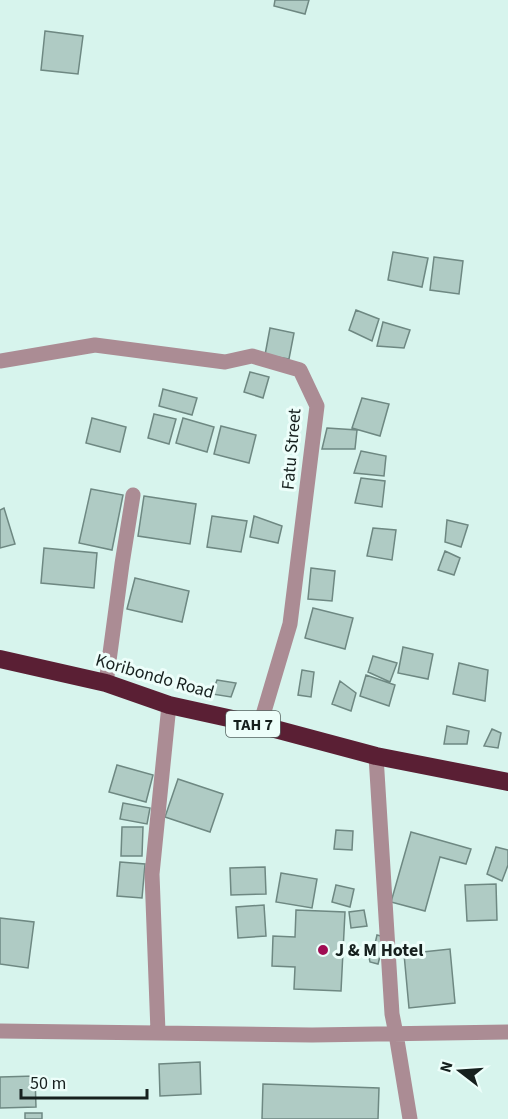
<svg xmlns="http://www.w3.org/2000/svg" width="508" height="1119" viewBox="0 0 508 1119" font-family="'Source Sans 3',sans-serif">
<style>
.building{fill:#afcbc4;stroke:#6e8882;stroke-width:1.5}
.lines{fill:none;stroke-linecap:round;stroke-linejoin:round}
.minor{stroke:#ab8c94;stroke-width:15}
.highway{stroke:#5a1f34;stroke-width:18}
.poi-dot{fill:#a00d53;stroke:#edfefa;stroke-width:2}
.labels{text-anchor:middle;stroke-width:6;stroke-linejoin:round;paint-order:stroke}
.shield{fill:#edfefa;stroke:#566360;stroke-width:1.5}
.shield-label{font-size:16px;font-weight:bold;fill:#16201e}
.street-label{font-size:18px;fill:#16201e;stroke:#edfefa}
.poi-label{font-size:18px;font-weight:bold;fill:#16201e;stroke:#edfefa;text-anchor:start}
</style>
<rect width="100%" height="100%" fill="#d7f4ed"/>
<path class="building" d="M275,0H309L305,14L274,6Z
M45,31L83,36L78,74L41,70Z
M393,252L428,258L422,287L388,280Z
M434,257L463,261L459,294L430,290Z
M356,310L379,319L372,341L349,330Z
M383,322L410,330L404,348L377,346Z
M270,328L294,333L289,359L265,355Z
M250,372L269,377L263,398L244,392Z
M163,389L197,398L192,415L159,406Z
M362,398L389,404L380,436L352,428Z
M154,414L176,419L169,444L148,438Z
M92,418L126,427L120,452L86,443Z
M183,418L214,427L207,452L176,443Z
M221,426L256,435L249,463L214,454Z
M327,428L357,430L355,449H322Z
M361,451L386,456L384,476L354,473Z
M361,478L385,481L382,507L355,503Z
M91,489L123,495L112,550L79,543Z
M144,496L196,504L190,544L138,536Z
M4,508L15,544L0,548V510Z
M212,516L247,521L241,552L207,547Z
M254,516L282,526L278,543L250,537Z
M447,520L468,525L461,547L445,542Z
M373,528L396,530L392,560L367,556Z
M44,548L97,553L94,588L41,583Z
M445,551L460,558L454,575L438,570Z
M311,568L335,571L332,601L308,599Z
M135,578L189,591L182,622L127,609Z
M313,608L353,618L345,649L305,638Z
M403,647L433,654L428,679L398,673Z
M373,656L397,663L390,682L368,672Z
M459,663L488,670L485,701L453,694Z
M302,670L314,672L311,697L298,695Z
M366,675L395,685L389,706L360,696Z
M217,680L236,683L231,697L212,694Z
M340,681L356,693L351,711L332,704Z
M447,726L469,731L467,744H444Z
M492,729L501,733L498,748L484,746Z
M117,765L153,775L146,802L109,792Z
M178,779L223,794L210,832L165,817Z
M123,803L150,808L147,824L120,819Z
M122,827H143L142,856H121Z
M336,830L353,831L352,850L334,849Z
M411,832L471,849L466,864L440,857L425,911L391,902Z
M496,847L508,850V865L502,881L487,874Z
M120,862L145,864L142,898L117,896Z
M265,867L266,894L231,895L230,868Z
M281,873L317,879L312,908L276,902Z
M496,884L497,920L467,921L465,885Z
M336,885L354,889L350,907L332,902Z
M264,905L266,936L238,938L236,907Z
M296,910L345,912L341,991L294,989L295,967L272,966L273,936L295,937Z
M364,910L367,926L351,928L349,912Z
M0,918L34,922L28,968L0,964Z
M377,935L385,937L378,964L370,962L368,953L375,944Z
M450,949L455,1003L409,1008L404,954Z
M200,1062L201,1094L160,1096L159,1064Z
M35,1076L36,1107L0,1108V1077Z
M263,1084L379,1088L378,1119H262Z
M25,1113H42V1119H25Z"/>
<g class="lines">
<path class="minor" d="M0,361L95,345L225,362L252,356L300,370L317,406L290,624L260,725
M106,683L122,564L133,495
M376,756L392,1014L396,1034L410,1119
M0,1031L312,1035L508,1032
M158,1032L152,874L169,705"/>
<path class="highway" d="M0,659L106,683L169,705L260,725L376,756L508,782"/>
</g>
<circle class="poi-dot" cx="323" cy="950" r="6"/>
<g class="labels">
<rect class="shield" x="226" y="711" width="54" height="26" rx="4.5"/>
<g class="shield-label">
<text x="253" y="730">TAH 7</text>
</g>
<g class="street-label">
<text transform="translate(291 449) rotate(-85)" y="6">Fatu Street</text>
<text transform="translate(155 676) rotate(16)" y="6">Koribondo Road</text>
</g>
<g class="poi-label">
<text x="335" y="956">J &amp; M Hotel</text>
</g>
</g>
<g transform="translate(460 1071) rotate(287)" stroke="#edfefa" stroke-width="4.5" paint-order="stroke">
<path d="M0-4.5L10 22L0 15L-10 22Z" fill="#16201e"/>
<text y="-9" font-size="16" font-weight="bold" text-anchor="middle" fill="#16201e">N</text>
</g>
<path d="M21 1089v9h126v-9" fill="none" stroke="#16201e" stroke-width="3"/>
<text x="30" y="1089" font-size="18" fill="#16201e" stroke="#edfefa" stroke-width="4.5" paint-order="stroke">50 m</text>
</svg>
